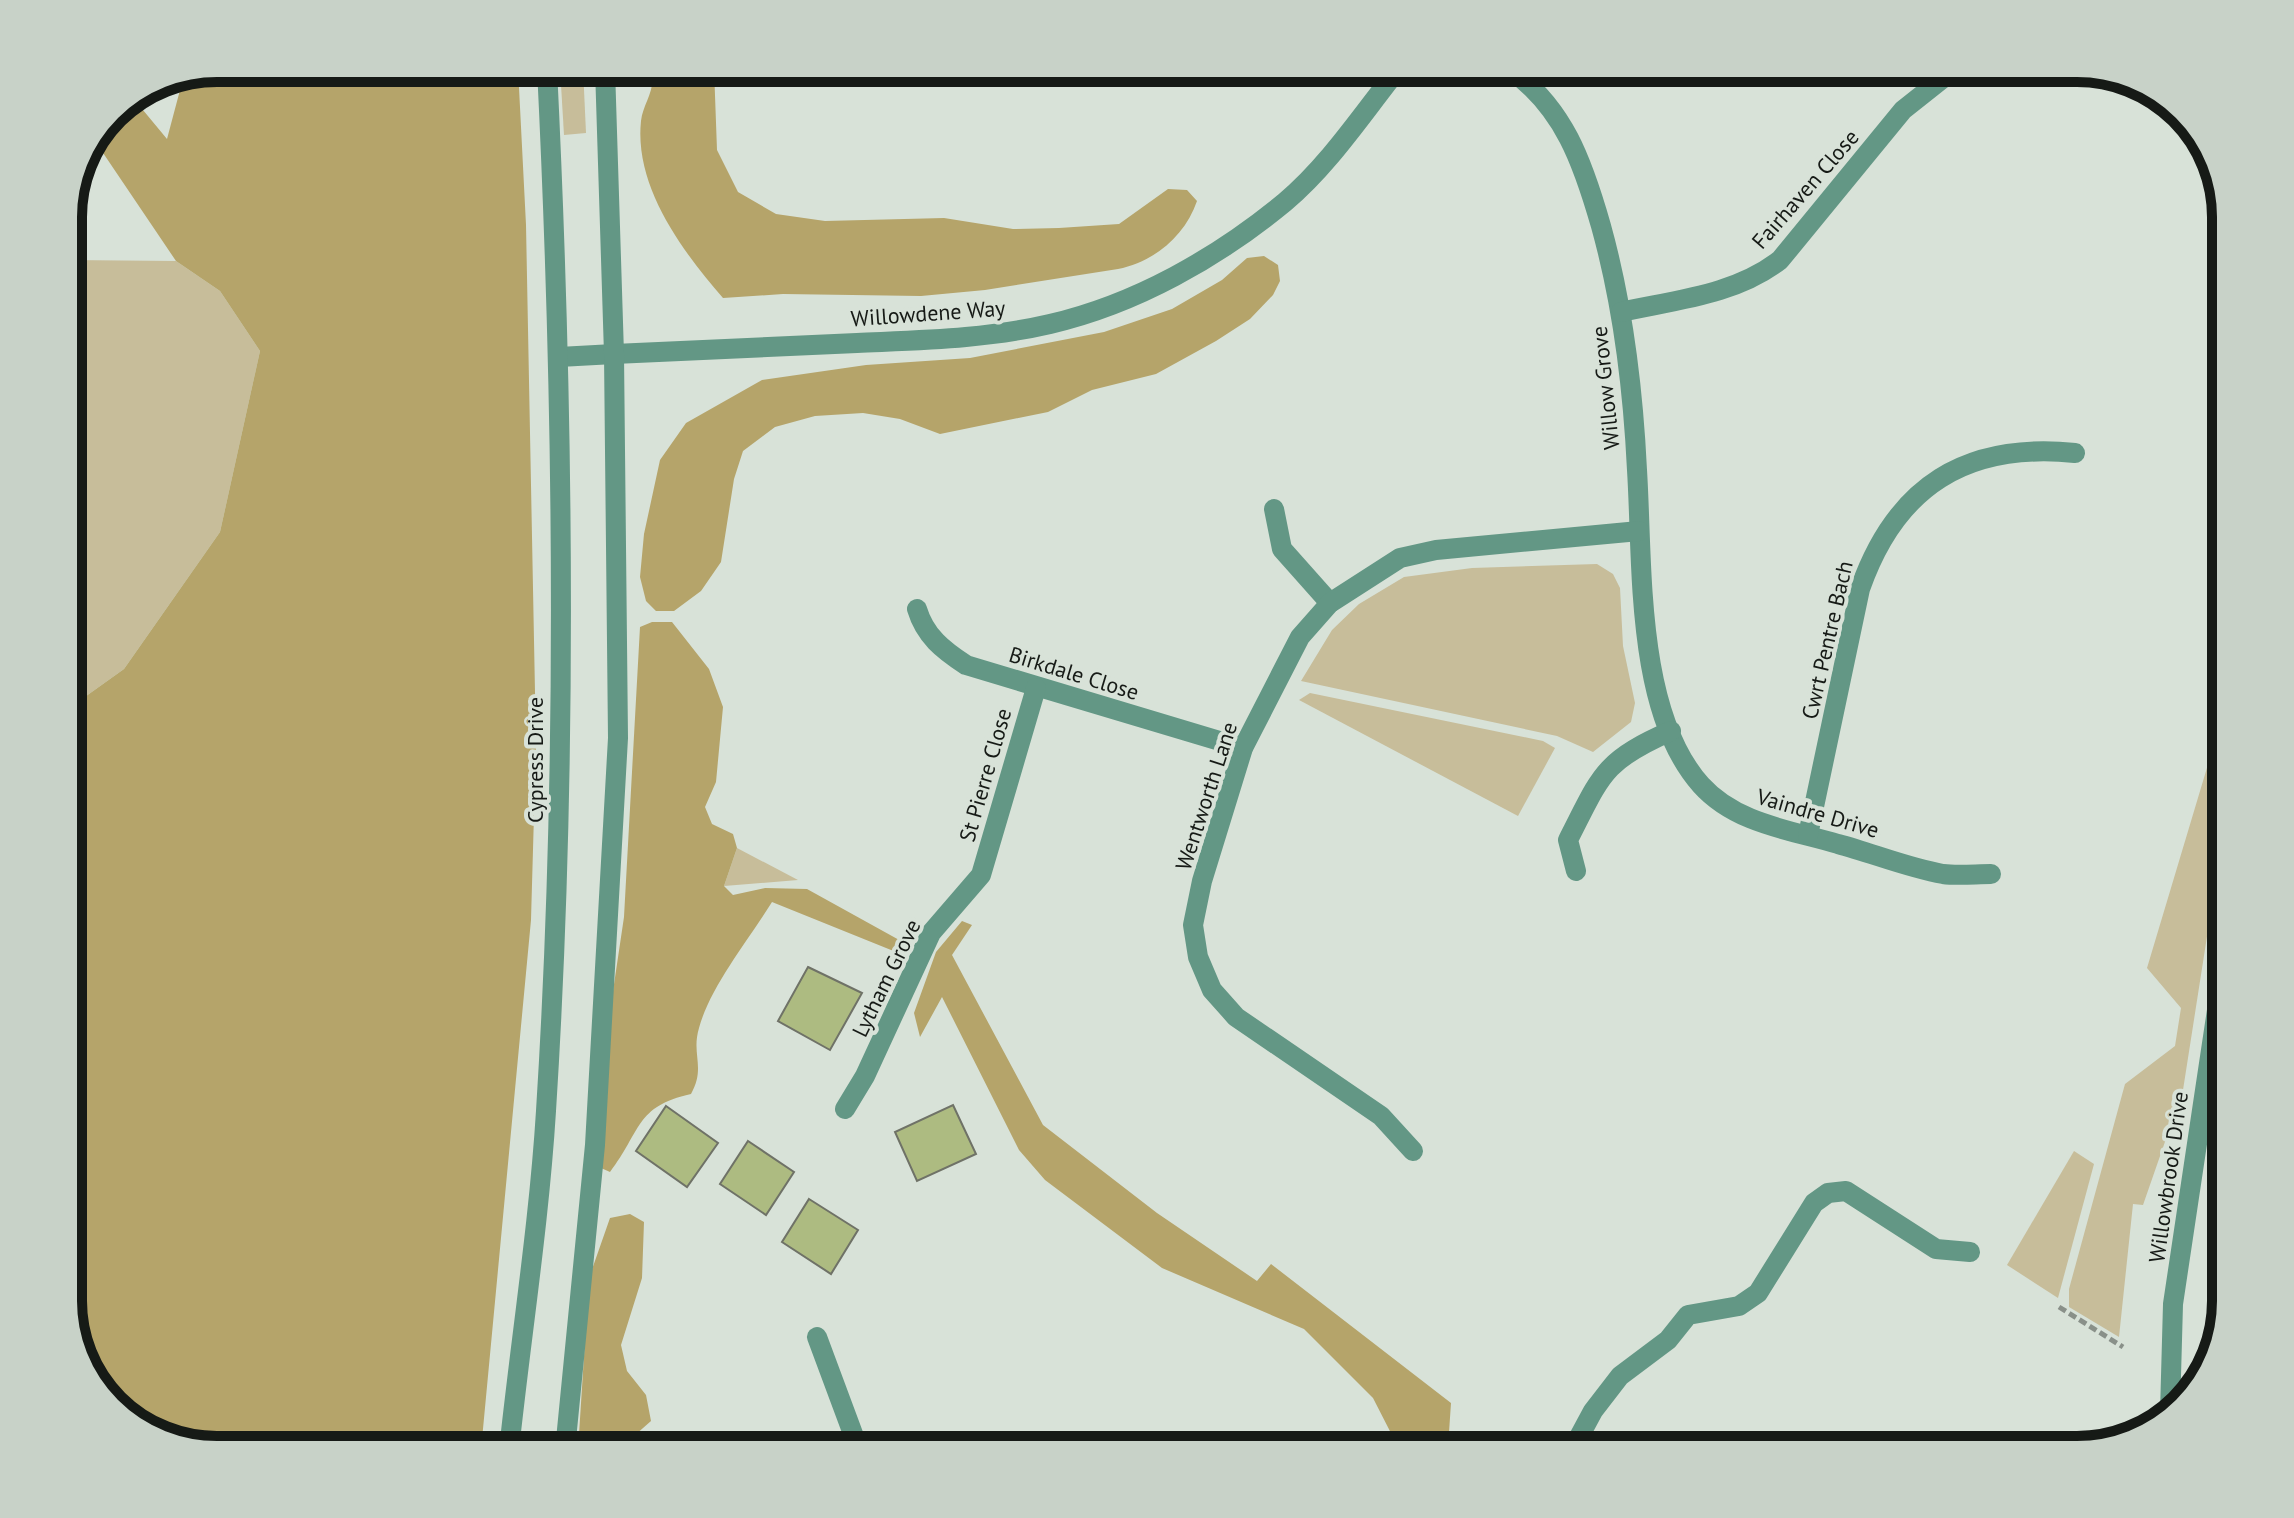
<svg xmlns="http://www.w3.org/2000/svg" width="2294" height="1518" font-family="'PT Sans',sans-serif">
	<rect width="100%" height="100%" fill="#d8e2d8"/>
	<g fill="#c7bd9a">
		<path d="M560 68H583L586 133 564 135Z"/>
		<path d="M68 260 176 261 220 291 260 351 220 532 124 669 68 709Z"/>
		<path d="M1597 564 1613 574 1620 588 1623 646 1635 703 1631 722 1593 752 1557 736 1301 681 1332 630 1359 604 1404 577 1472 568Z"/>
		<path d="M1310 693 1543 741 1555 748 1518 816 1299 700Z"/>
		<path d="M2221 721 2226 722V815L2183 1090 2143 1205 2133 1204 2119 1337 2069 1307V1289L2125 1084 2175 1046 2181 1008 2147 968Z"/>
		<path d="M737 848 798 880 724 886Z"/>
		<path d="M2074 1151 2094 1164 2058 1298 2007 1265Z"/>
		<path d="M2226 1170V1301L2204 1373Z"/>
	</g>
	<g fill="#b5a46a">
		<path d="M217 68H518L526 225 536 744 531 920 481 1450H217L135 1425 88 1376 68 1310V709L124 669 220 532 260 351 220 291 176 261 97 144 112 111 133 98 167 139 184 75Z"/>
		<path d="M650 68H714L717 150 738 192 776 214 825 221 944 218 1013 229 1059 228 1119 224 1168 189 1187 190 1197 201C1185 236 1154 262 1118 269L985 290 921 296 783 294 723 298C683 252 634 187 641 121 643 102 658 89 650 68Z"/>
		<path d="M1264 256 1278 265 1280 281 1273 295 1250 319 1216 341 1156 374 1092 390 1048 412 940 434 900 419 863 413 815 416 775 427 743 451 734 479 721 562 701 591 674 611H656L646 601 640 577 644 534 660 460 686 423 762 380 866 365 970 358 1104 332 1172 309 1222 280 1247 258Z"/>
		<path d="M652 622H672L709 669 723 707 716 782 705 807 712 824 733 834 737 848 724 886 733 895 765 888 807 889 901 941 896 952 772 902C749 939 710 987 699 1028 691 1055 706 1067 691 1094 635 1106 641 1132 610 1172L601 1168 598 1092 624 917 640 627Z"/>
		<path d="M962 921 972 925 952 955 1043 1125 1157 1213 1257 1281 1271 1264 1451 1403 1448 1447 1395 1441 1373 1398 1304 1329 1162 1268 1045 1180 1019 1150 942 997 920 1037 914 1013 936 952Z"/>
		<path d="M630 1214 644 1222 642 1278 621 1345 627 1371 646 1395 651 1421 618 1450H578L589 1278 610 1218Z"/>
	</g>
	<g fill="#adbb81" stroke="#6f7267" stroke-width="2">
		<path d="M808 967 862 993 830 1050 778 1021Z"/>
		<path d="M953 1105 976 1154 917 1181 895 1132Z"/>
		<path d="M666 1106 718 1143 687 1187 636 1151Z"/>
		<path d="M748 1141 794 1172 766 1215 720 1184Z"/>
		<path d="M809 1199 858 1230 831 1274 782 1242Z"/>
	</g>
	<g fill="none" stroke-linecap="round" stroke-linejoin="round">
		<path stroke="#899089" stroke-width="5" stroke-dasharray="8 4" stroke-linecap="butt" d="M2059 1307 2123 1347"/>
		<g stroke="#639785" stroke-width="20">
			<path d="M1508 68C1564 107 1583 163 1601 226 1623 305 1633 388 1637 470 1643 564 1635 711 1701 785 1736 824 1791 830 1838 844 1872 853 1908 868 1943 874 1958 876 1976 874 1991 874"/>
			<path d="M1621 312C1675 300 1735 295 1780 260L1903 110 1956 68"/>
			<path d="M559 357 614 354"/>
			<path d="M1274 509 1282 549 1330 603"/>
			<path d="M917 609C925 636 943 650 966 665L1243 748"/>
			<path d="M1808 835 1860 589C1896 486 1966 442 2075 453"/>
			<path d="M1576 871 1568 840C1601 776 1602 761 1671 731"/>
			<path d="M845 1109 865 1076 931 933 981 875 1036 688"/>
			<path d="M1413 1151 1381 1116 1236 1017 1212 990 1198 957 1193 925 1202 881 1243 748 1300 637 1330 603 1400 558 1436 550 1639 531"/>
			<path d="M817 1337 859 1450"/>
			<path d="M1572 1450 1593 1411 1620 1376 1668 1340 1688 1315 1739 1306 1758 1293 1814 1203 1828 1193 1846 1191 1936 1249 1970 1252"/>
		</g>
		<g stroke="#639785" stroke-width="20">
			<path d="M614 354C695 351 776 347 857 343 921 340 986 339 1050 324 1136 304 1217 258 1285 202 1329 165 1363 113 1399 68"/>
			<path d="M2170 1412 2173 1304 2226 950"/>
			<path d="M509 1450C521 1337 539 1224 546 1111 568 764 564 415 547 68"/>
			<path d="M565 1450 595 1145 618 738 614 354 605 68"/>
		</g>
	</g>
	<g text-anchor="middle" dominant-baseline="central" stroke-width="8" stroke-linejoin="round" paint-order="stroke">
		<g font-size="22" fill="#161a16" stroke="#d8e2d8">
			<text transform="translate(1805 189) rotate(-49)">Fairhaven Close</text>
			<text transform="translate(928 313) rotate(-4)">Willowdene Way</text>
			<text transform="translate(1605 388) rotate(-96)">Willow Grove</text>
			<text transform="translate(1827 640) rotate(-77)">Cwrt Pentre Bach</text>
			<text transform="translate(1074 673) rotate(17)">Birkdale Close</text>
			<text transform="translate(535 760) rotate(-90)">Cypress Drive</text>
			<text transform="translate(985 775) rotate(-74)">St Pierre Close</text>
			<text transform="translate(1206 796) rotate(-72)">Wentworth Lane</text>
			<text transform="translate(1818 813) rotate(16)">Vaindre Drive</text>
			<text transform="translate(886 978) rotate(-64)">Lytham Grove</text>
			<text transform="translate(2168 1177) rotate(-82)">Willowbrook Drive</text>
		</g>
	</g>
	<path d="M0 0H2294V1518H0ZM217 82H2077A135 135 0 0 1 2212 217V1301A135 135 0 0 1 2077 1436H217A135 135 0 0 1 82 1301V217A135 135 0 0 1 217 82Z" fill="#c8d2c8" fill-rule="evenodd"/>
	<path fill="none" stroke="#161a16" stroke-width="10" d="M217 82H2077A135 135 0 0 1 2212 217V1301A135 135 0 0 1 2077 1436H217A135 135 0 0 1 82 1301V217A135 135 0 0 1 217 82Z"/>
</svg>
